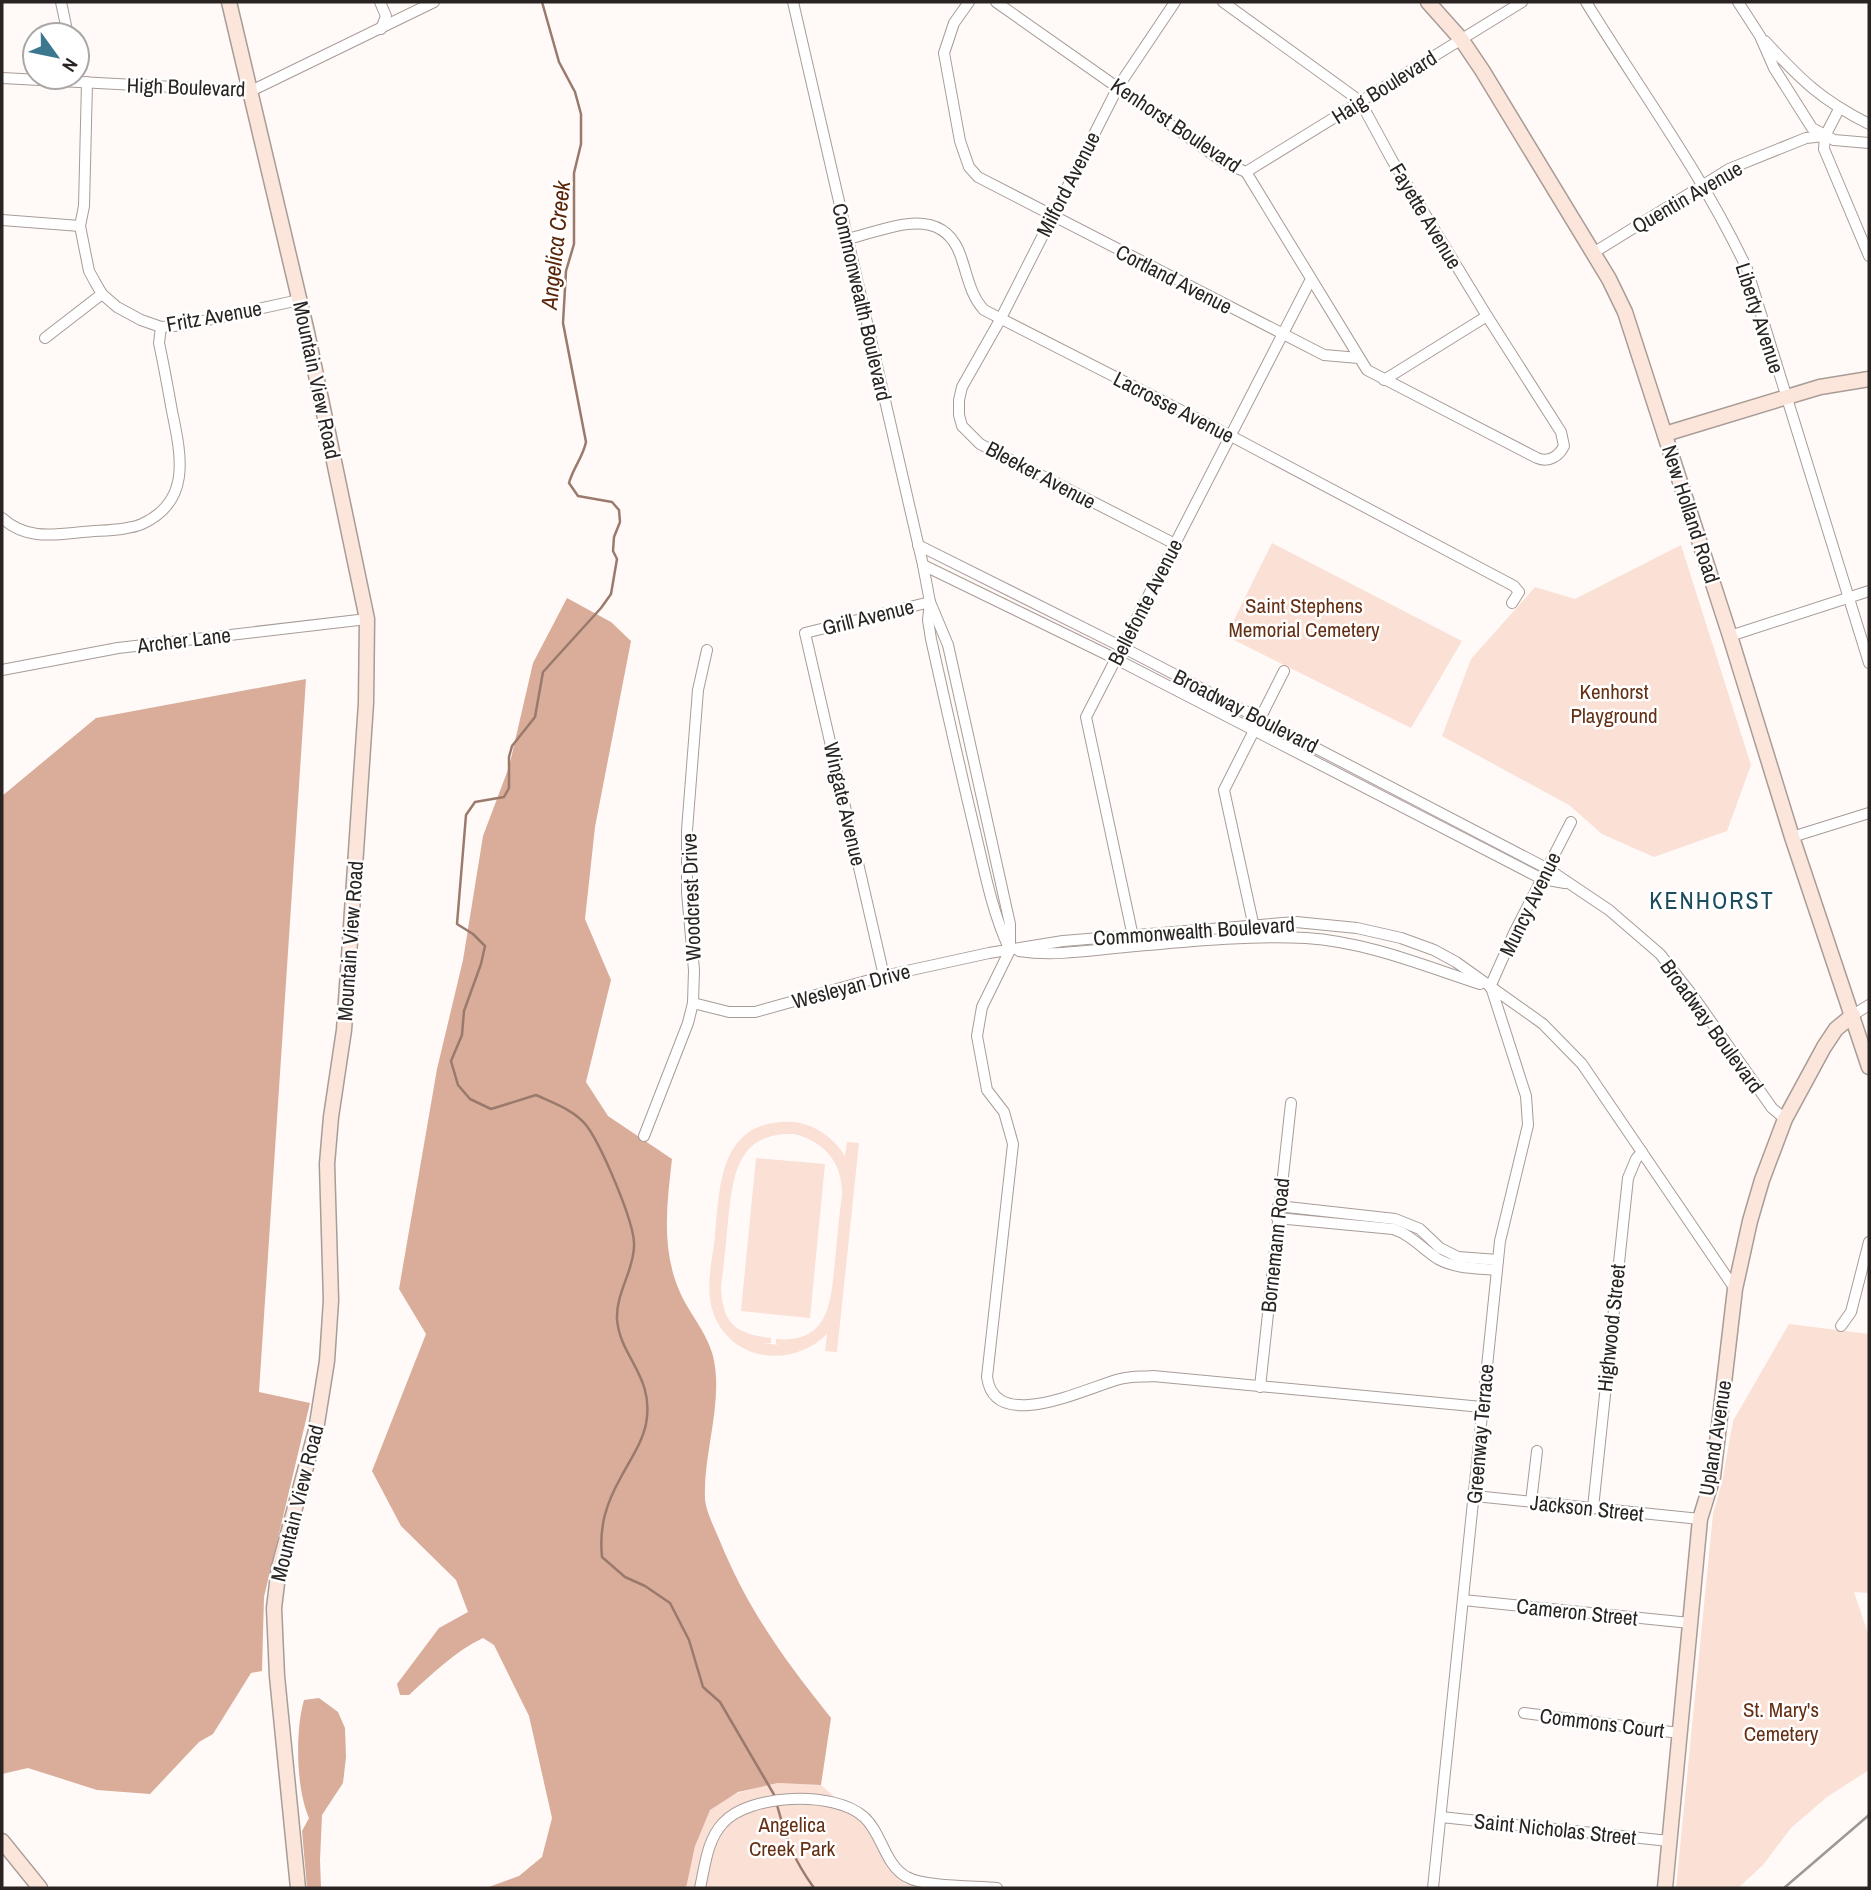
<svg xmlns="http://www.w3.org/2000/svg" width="1871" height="1890" font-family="'Archivo Narrow',sans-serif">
	<rect width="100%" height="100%" fill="#fffaf7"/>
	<g fill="#fae0d5" fill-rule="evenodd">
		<path d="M1272 543 1462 641 1411 728 1226 636Z"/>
		<path d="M1681 545 1751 765 1727 831 1654 857 1602 834 1569 805 1442 736 1471 659 1535 587 1575 599Z"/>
		<path d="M795 1122C817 1126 833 1137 845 1156L847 1142 859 1143 837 1352 825 1351 827 1334C792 1369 730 1362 713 1312 705 1288 712 1261 715 1237 720 1182 720 1118 795 1122ZM794 1134C824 1141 843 1163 842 1195 839 1217 837 1239 835 1260 831 1301 830 1344 776 1339V1344L779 1345 763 1343H771V1338C736 1334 722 1324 721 1286 724 1264 726 1243 728 1221 733 1177 736 1132 794 1134Z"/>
		<path d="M756 1158 825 1164 810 1318 741 1311Z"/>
		<path d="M1789 1324 1869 1334V1593L1854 1592 1869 1636V1770L1827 1797 1791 1828 1763 1865 1738 1888H1676L1713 1514 1722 1482 1733 1421Z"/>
		<path d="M779 1783 821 1785 864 1823 890 1865 905 1884 934 1888H686C690 1869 698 1821 711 1809 729 1792 755 1788 779 1783Z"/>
	</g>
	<g fill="#d9ad9a">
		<path d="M567 598 611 622 631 641 595 827 585 919 611 980 586 1082 608 1116 672 1159C667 1203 661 1248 679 1290 688 1312 707 1332 713 1356 724 1401 703 1453 705 1499 706 1511 714 1527 719 1539 748 1610 783 1658 831 1718L821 1785 778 1783 738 1792 710 1810 695 1846 686 1888H486L519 1876 542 1857 552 1818 529 1716 494 1645 483 1638C454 1652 432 1674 409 1695H400L397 1684 439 1628 468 1612 456 1580 401 1526 372 1471 426 1334 399 1289 437 1069 463 960 483 836 509 767 533 663Z"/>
		<path d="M306 679 259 1392 310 1403 264 1597 262 1671 251 1673 213 1734 199 1742 150 1794 97 1790 28 1768 2 1774V796L96 718Z"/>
		<path d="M319 1698 338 1712 345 1728 346 1757 343 1783 322 1815 320 1860 321 1888H307L302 1831 309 1818C296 1789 295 1731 304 1700Z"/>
	</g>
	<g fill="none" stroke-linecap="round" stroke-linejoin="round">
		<g stroke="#9a7a6c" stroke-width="2.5">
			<path d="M542 2 559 62 575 92 581 114V144L574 173V244L566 271 563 323 586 442C583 457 573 468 569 483L578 496 612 502 619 510 620 522 614 537 613 551 617 559 611 594 601 608 543 672 535 717 512 746 509 757V788L504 797 475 802 466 815 457 924 473 934 485 946 481 964 464 1011 462 1035 451 1061 458 1085 470 1099 491 1109 536 1095C553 1103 574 1110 586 1125 600 1143 636 1224 634 1247 633 1272 616 1293 617 1319 620 1358 655 1376 646 1424 642 1443 630 1460 621 1477 606 1504 599 1526 602 1557L625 1577 645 1586 670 1603 689 1640 703 1687 720 1702 776 1798"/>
			<path d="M777 1805C787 1841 792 1857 814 1888"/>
		</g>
		<g stroke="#a89c97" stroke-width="12">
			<g id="street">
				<path d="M61 2 68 35"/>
				<path d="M380 2 386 16 381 29"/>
				<path d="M793 2 923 565 930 602 928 620 931 639C945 702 959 765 974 827 984 868 991 908 1008 946"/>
				<path d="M969 2 954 23 944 53 960 141 969 167 978 177 1324 355 1359 358"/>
				<path d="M996 2 1225 163 1246 172 1367 370 1537 458C1549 463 1559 456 1564 446L1561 432 1487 316 1392 160 1360 101 1223 2"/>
				<path d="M1586 2C1640 90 1703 175 1747 269L1869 663"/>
				<path d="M1738 2 1760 36 1774 68 1812 128 1834 140 1869 143"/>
				<path d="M1765 41C1801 80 1821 100 1869 124"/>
				<path d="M2 78 251 91 434 2"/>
				<path d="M87 82 84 206 80 226 89 271 95 282 102 294 117 307 141 320 161 327 185 325 299 300"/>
				<path d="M1839 109 1825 136 1824 149 1869 256"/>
				<path d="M1246 172 1522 2"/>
				<path d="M2 220 80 226"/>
				<path d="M848 239C891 228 945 202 962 260 968 278 971 296 984 310L1231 436 1514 586 1519 592 1512 603"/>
				<path d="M1593 253 1729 169 1806 138 1825 136"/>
				<path d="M45 338 102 294"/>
				<path d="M1384 380 1487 316"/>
				<path d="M2 518C26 540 53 535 83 532 101 530 125 531 142 524 192 501 181 455 172 411 168 389 164 366 159 343L161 327"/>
				<path d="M1175 544 980 444 962 426 959 415V400L962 387 1000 320 1118 87 1175 2"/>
				<path d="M918 545 1122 647 1548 869 1609 910 1660 954 1693 996 1772 1108 1785 1119"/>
				<path d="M923 565 1116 659 1542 879 1565 883"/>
				<path d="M930 602 948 645 1010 924V950L982 1007 977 1036 987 1090 1004 1112 1013 1144 987 1377C995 1435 1088 1387 1120 1379 1131 1376 1143 1377 1153 1376L1482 1407"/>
				<path d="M1730 636 1869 591"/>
				<path d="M2 670 118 648 367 619"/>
				<path d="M1792 837 1869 813"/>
				<path d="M1255 932 1224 790 1284 671"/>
				<path d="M1135 946 1086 717 1311 279"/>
				<path d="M1019 951C1058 957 1097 949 1136 946 1191 941 1250 935 1306 938 1367 942 1422 965 1480 984"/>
				<path d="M884 976 805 633 930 602"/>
				<path d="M1490 987 1514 933 1571 822"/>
				<path d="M693 1003 729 1012H755L884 976 989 953 1063 941 1296 922 1357 928 1401 938 1434 950 1456 962 1543 1024 1582 1064 1735 1289"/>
				<path d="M1853 1015 1869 1005"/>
				<path d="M644 1136 688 1023 693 1003 694 970 687 893V830L698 690 707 650"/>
				<path d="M1278 1206 1395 1219 1420 1229 1440 1248 1458 1257 1498 1260"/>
				<path d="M1277 1218 1393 1229C1412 1235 1422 1249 1438 1259 1456 1269 1477 1268 1497 1270"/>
				<path d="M1841 1326 1851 1312 1869 1242"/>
				<path d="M1260 1387 1291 1103"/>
				<path d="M1475 1496 1700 1519"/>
				<path d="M1531 1502 1537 1451"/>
				<path d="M1593 1508 1628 1178 1636 1159 1642 1152"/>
				<path d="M1463 1600 1690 1623"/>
				<path d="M1524 1713 1679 1733"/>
				<path d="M1441 1817 1669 1841"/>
				<path d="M700 1888C705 1866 707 1840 723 1823 749 1794 834 1790 864 1817 882 1833 885 1866 907 1877 924 1887 976 1886 997 1888"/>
				<path d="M1433 1888 1500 1241 1528 1125 1526 1096 1491 987"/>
			</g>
		</g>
		<g stroke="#a89c97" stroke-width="17">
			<g id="secondary">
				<path d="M229 2 307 332 367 619 366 703 344 1030 331 1117 327 1164 331 1300 327 1361 316 1430 279 1567 274 1608 277 1676 298 1888"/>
				<path d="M1428 2 1461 39 1482 70 1609 279 1625 312 1730 636 1792 837 1869 1067"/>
				<path d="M1665 434 1820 387 1869 379"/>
				<path d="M2 1841 40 1888"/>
				<path d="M1665 1888 1700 1519 1713 1477 1735 1289 1750 1221 1762 1180 1785 1119 1824 1047 1836 1029 1853 1015"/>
			</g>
		</g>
		<use href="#street" stroke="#fff" stroke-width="10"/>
		<use href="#secondary" stroke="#fce5da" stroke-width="14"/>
		<path stroke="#9d9896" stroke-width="2.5" d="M1784 1888 1869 1815"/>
	</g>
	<g text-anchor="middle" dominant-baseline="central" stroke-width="5" stroke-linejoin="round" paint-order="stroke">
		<g font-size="21" fill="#292422" stroke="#fff">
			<text transform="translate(186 87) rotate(2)">High Boulevard</text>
			<text transform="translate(1384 87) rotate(-32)">Haig Boulevard</text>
			<text transform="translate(1176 125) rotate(34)">Kenhorst Boulevard</text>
			<text transform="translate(1068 184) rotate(-63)">Milford Avenue</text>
			<text transform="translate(1687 197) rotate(-30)">Quentin Avenue</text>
			<text transform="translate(1426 216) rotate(59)">Fayette Avenue</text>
			<text transform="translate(1174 279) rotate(27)">Cortland Avenue</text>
			<text transform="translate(862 302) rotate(77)">Commonwealth Boulevard</text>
			<text transform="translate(214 316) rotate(-10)">Fritz Avenue</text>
			<text transform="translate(1760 318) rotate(72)">Liberty Avenue</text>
			<text transform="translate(317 380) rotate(78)">Mountain View Road</text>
			<text transform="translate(1174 407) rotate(27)">Lacrosse Avenue</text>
			<text transform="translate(1041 475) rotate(28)">Bleeker Avenue</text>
			<text transform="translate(1691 514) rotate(72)">New Holland Road</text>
			<text transform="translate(1145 602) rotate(-63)">Bellefonte Avenue</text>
			<text transform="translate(868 617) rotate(-14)">Grill Avenue</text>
			<text transform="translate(184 640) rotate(-7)">Archer Lane</text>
			<text transform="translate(1246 711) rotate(27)">Broadway Boulevard</text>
			<text transform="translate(845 804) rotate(77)">Wingate Avenue</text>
			<text transform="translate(691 897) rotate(-92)">Woodcrest Drive</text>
			<text transform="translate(1530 904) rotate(-64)">Muncy Avenue</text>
			<text transform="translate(1194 931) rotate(-4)">Commonwealth Boulevard</text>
			<text transform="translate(350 941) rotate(-86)">Mountain View Road</text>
			<text transform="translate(851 986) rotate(-15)">Wesleyan Drive</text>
			<text transform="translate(1712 1026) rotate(54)">Broadway Boulevard</text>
			<text transform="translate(1275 1245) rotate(-84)">Bornemann Road</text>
			<text transform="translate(1611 1328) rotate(-84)">Highwood Street</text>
			<text transform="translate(1480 1434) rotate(-85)">Greenway Terrace</text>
			<text transform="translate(1715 1438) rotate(-81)">Upland Avenue</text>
			<text transform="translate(297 1503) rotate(-76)">Mountain View Road</text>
			<text transform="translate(1587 1508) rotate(6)">Jackson Street</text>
			<text transform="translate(1577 1612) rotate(6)">Cameron Street</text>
			<text transform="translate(1602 1723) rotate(7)">Commons Court</text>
			<text transform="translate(1555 1829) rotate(6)">Saint Nicholas Street</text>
		</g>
		<g font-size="21" fill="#652f13" stroke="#fff">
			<text x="1304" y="605">Saint Stephens<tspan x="1304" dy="24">Memorial Cemetery</tspan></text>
			<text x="1614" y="691">Kenhorst<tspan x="1614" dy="24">Playground</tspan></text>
			<text x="1781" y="1709">St. Mary's<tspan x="1781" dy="24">Cemetery</tspan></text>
			<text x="792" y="1824">Angelica<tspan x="792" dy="24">Creek Park</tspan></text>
		</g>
		<g font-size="23" font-style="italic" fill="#5a2507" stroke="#fff">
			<text transform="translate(555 245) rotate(-84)">Angelica Creek</text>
		</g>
		<g font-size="24" letter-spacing="2" fill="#1c4d5f" stroke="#fff">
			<text x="1712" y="900">KENHORST</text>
		</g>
	</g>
	<rect width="1871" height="1890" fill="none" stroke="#292422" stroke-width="7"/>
	<g transform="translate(56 56) rotate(123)"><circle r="33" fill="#ffffff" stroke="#a9a7a7" stroke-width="2"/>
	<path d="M0-5L12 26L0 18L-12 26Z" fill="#3b788f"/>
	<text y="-10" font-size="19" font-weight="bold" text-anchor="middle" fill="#292422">N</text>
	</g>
</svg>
